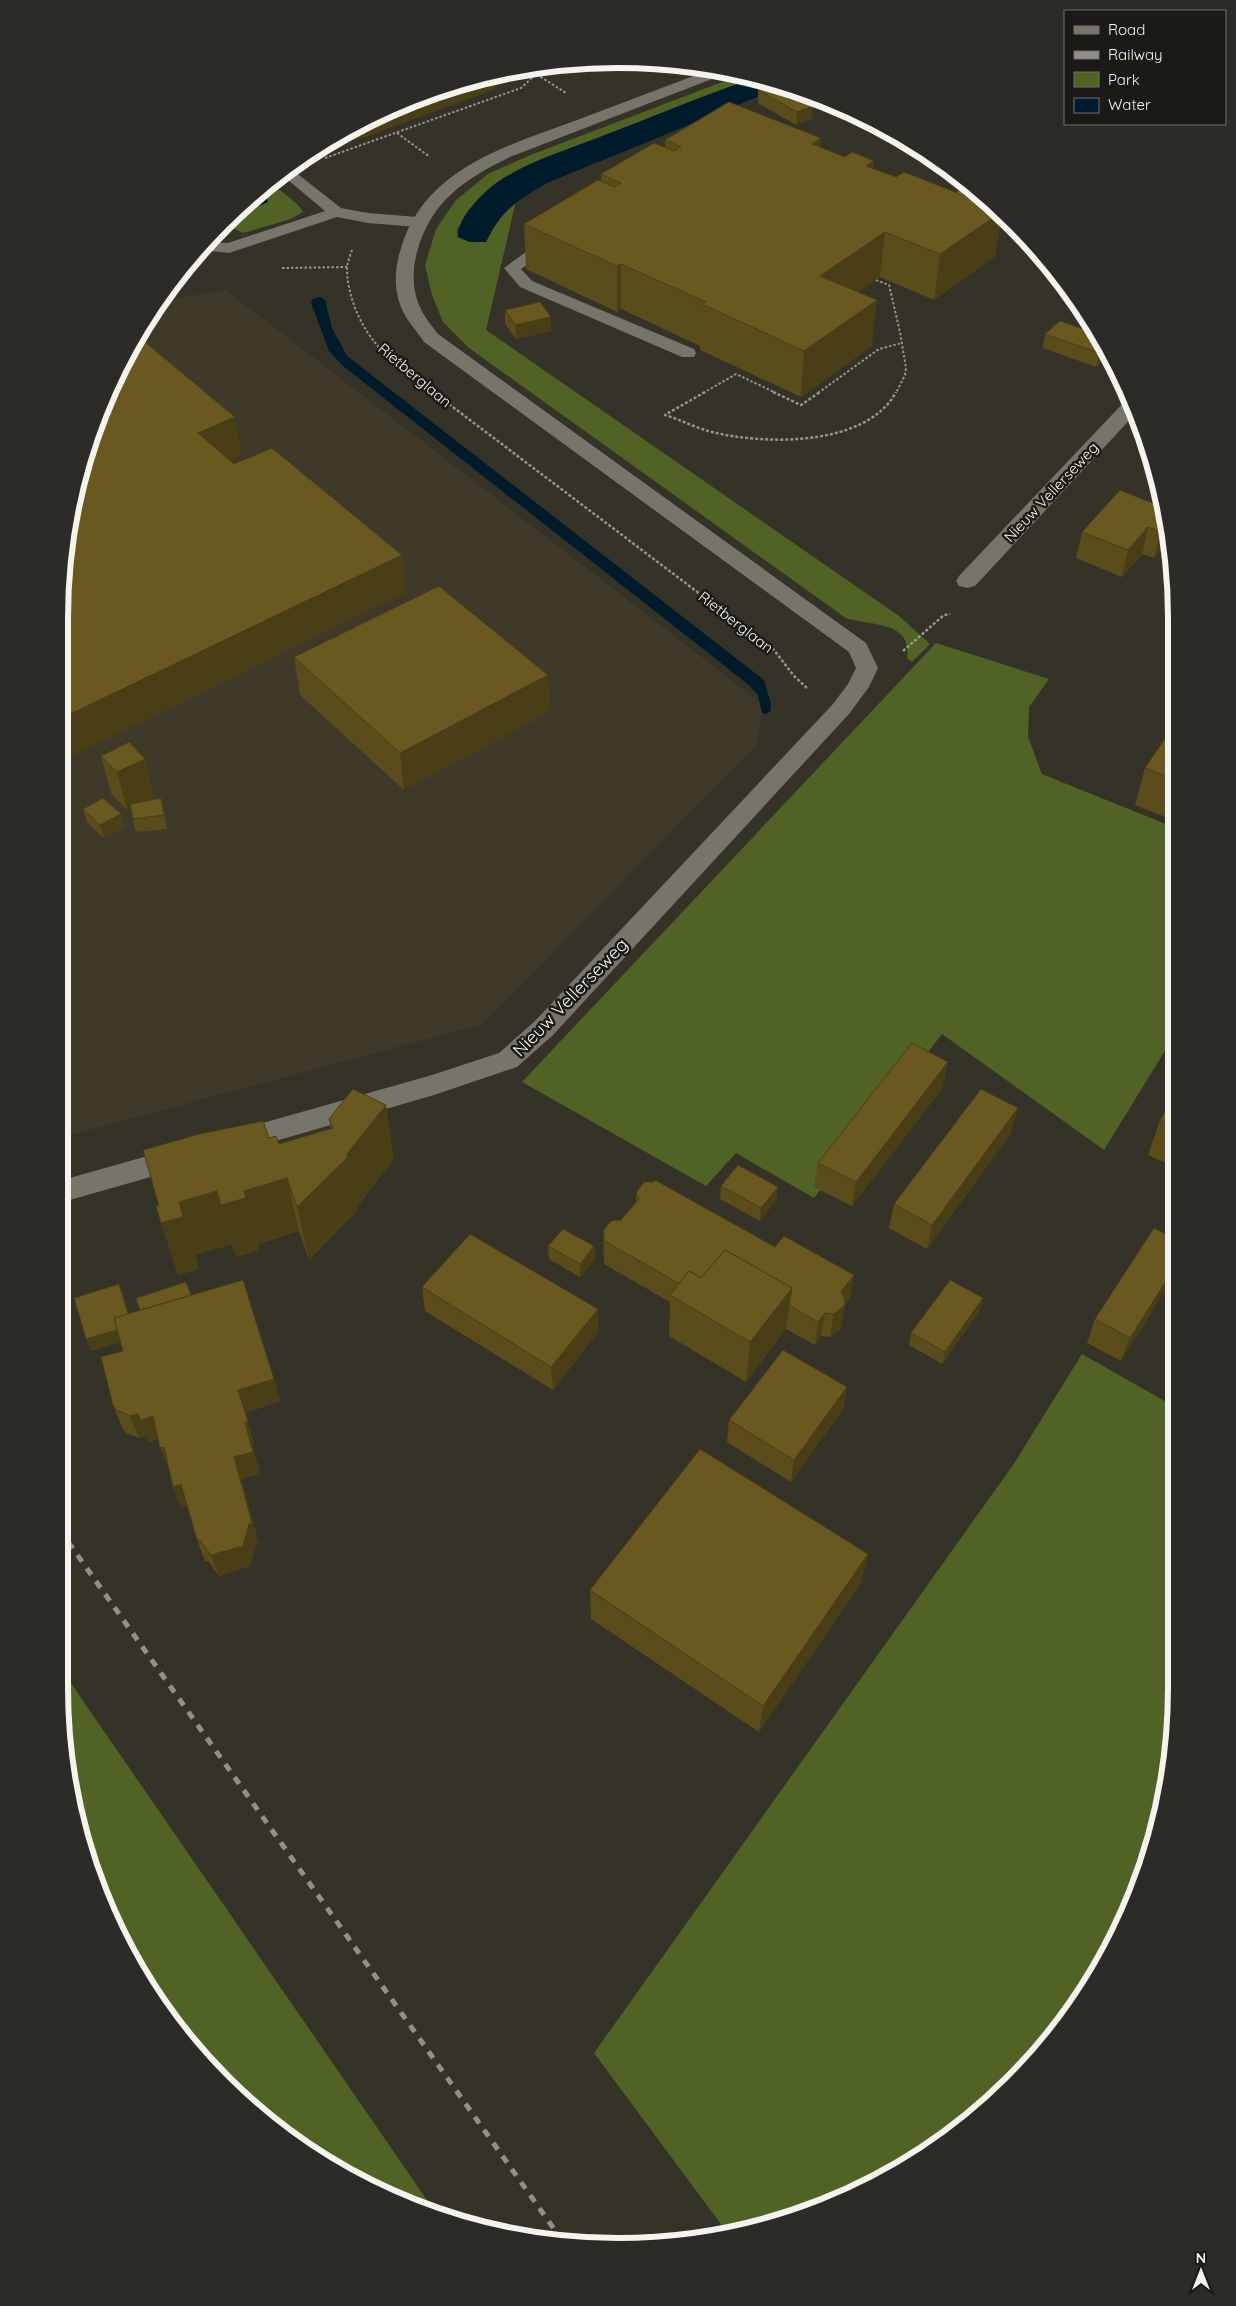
<svg xmlns="http://www.w3.org/2000/svg" width="1236" height="2306" font-family="Quicksand,sans-serif">
	<rect width="100%" height="100%" fill="#353228"/>
	<path fill="#3e3929" d="M226 290 760 702 762 713 757 744 483 1024 59 1138 60 582 117 370 160 301Z"/>
	<g fill="#506324">
		<path d="M743 74 757 77 539 160 457 229 458 237 470 242H486L496 222 516 201 486 330 899 616 930 644 912 662 907 658C913 620 868 626 846 618 842 616 839 613 836 611L469 348 443 322 432 295 425 265 436 229 456 200 488 174 528 156Z"/>
		<path d="M265 186 272 192 280 190 297 204 303 212 291 219 243 233 224 224 245 202 248 204Z"/>
		<path d="M936 643 1049 679 1029 707 1028 737 1042 774 1173 827 1174 1036 1104 1150 942 1034 814 1198 736 1153 706 1186 522 1082Z"/>
		<path d="M1082 1354 1175 1407 1176 1724 1158 1833 1119 1936 1062 2028 1013 2084 929 2153 865 2190 763 2228 729 2235 594 2053 1013 1465Z"/>
		<path d="M59 1665 79 1695 438 2216 404 2205 308 2153 249 2108 174 2029 134 1967 89 1868 69 1797 59 1688Z"/>
	</g>
	<g fill="#001b2c">
		<path d="M757 77 784 86 547 183C517 201 502 209 486 242H470L458 237C456 219 484 191 499 181 529 161 567 150 600 137 652 117 704 95 757 77Z"/>
		<path d="M260 190 266 195 268 202 259 206 245 202Z"/>
		<path d="M320 297 325 300 332 328 347 356 764 680 771 704 770 712 766 714 762 713 758 695 749 685 343 366 329 351 311 303 313 299Z"/>
	</g>
	<g fill="none" stroke-linecap="round" stroke-linejoin="round">
		<g stroke="#96948c" stroke-width="2" stroke-dasharray="2.5 2" stroke-linecap="butt">
			<path d="M397 133 430 157"/>
			<path d="M325 158 521 88 536 74 566 93"/>
			<path d="M352 250C350 256 347 263 347 269 347 292 358 321 373 340 387 360 415 378 434 393"/>
			<path d="M282 268 347 267"/>
			<path d="M176 276 187 274"/>
			<path d="M876 280 889 285 900 332 906 368 905 375 896 393"/>
			<path d="M703 393 736 374 776 393"/>
			<path d="M818 393 879 349 902 343"/>
		</g>
		<g stroke="#96948c" stroke-width="2.5" stroke-dasharray="3 2" stroke-linecap="butt">
			<path d="M433 392 774 650 794 676 808 689"/>
			<path d="M705 392 665 415C681 420 696 428 712 432 764 445 867 447 896 392"/>
			<path d="M773 392 801 405 820 392"/>
			<path d="M903 651 944 615 950 614"/>
		</g>
		<g fill="#777469" fill-rule="evenodd">
			<path d="M290 168 341 208 368 213 417 217 422 219 425 222 422 225 417 227 368 223 337 217 229 253 200 250 208 242 228 243 325 211 282 175Z"/>
			<path d="M973 188 983 195 941 205 936 203 933 200 936 197Z"/>
			<path d="M548 238 554 240 556 243 554 246 521 269 532 281 694 349 696 353 694 357H682L520 287 504 268 542 240Z"/>
		</g>
		<g fill="#777469" fill-rule="evenodd">
			<path d="M712 69 730 72 510 157C465 179 431 201 417 252 412 271 412 291 421 309 425 318 432 326 438 334L866 643 878 668 869 687 849 714 553 1035 517 1067 434 1095 231 1154 221 1151 217 1143 221 1135 432 1075 499 1053 535 1021 833 704 848 684 856 668 849 652 424 342C417 331 406 320 401 307 393 288 395 267 401 248 425 168 507 146 577 120 622 103 667 86 712 69Z"/>
			<path d="M1131 398 1137 412 975 586 967 588 959 586 956 581 959 576 1127 399Z"/>
			<path d="M183 1146 193 1149 197 1157 193 1165 59 1203V1181Z"/>
		</g>
		<path stroke="#918f87" stroke-width="5" stroke-dasharray="8 8" stroke-linecap="butt" d="M59 1529 564 2243"/>
	</g>
	<g fill="#5b4c1c">
		<path d="M495 77V88L492 90 370 135 332 147 326 143 339 134Z"/>
		<path d="M758 90 813 106 812 119 796 125 758 103Z"/>
		<path d="M853 112 866 117 891 134 853 113Z"/>
		<path d="M665 140 820 147 896 177 996 208 1002 215 995 256 934 300 880 277 858 292 872 346 801 397 700 350V346L621 309 617 312 526 269 524 224 601 182V174L665 148Z"/>
		<path d="M1084 309 1088 316 1083 314Z"/>
		<path d="M505 310 551 331 516 339 505 324Z"/>
		<path d="M1045 334H1097L1108 355 1096 367 1043 348Z"/>
		<path d="M1162 507 1172 542 1168 541 1167 544 1154 558 1142 554 1122 577 1076 558 1082 532Z"/>
		<path d="M294 657 548 675 549 712 404 790 300 695Z"/>
		<path d="M1173 727V820L1135 805 1145 768Z"/>
		<path d="M101 756 145 759 154 796 144 801 164 812 167 829 136 832 133 819 131 808 127 810 111 794Z"/>
		<path d="M83 809 121 814 124 827 104 838 87 822Z"/>
		<path d="M943 1087 852 1206 814 1187 818 1163Z"/>
		<path d="M1174 1096V1167L1148 1155 1160 1120Z"/>
		<path d="M329 1119 394 1159 357 1207 358 1210 309 1260 299 1231 258 1244 259 1250 236 1257 232 1244 195 1255 199 1269 178 1275 156 1206H159L269 1138 279 1144 331 1129Z"/>
		<path d="M1011 1133 927 1249 889 1228 894 1204Z"/>
		<path d="M721 1186 778 1187 776 1200 760 1221 720 1199Z"/>
		<path d="M636 1193 850 1298 845 1305 841 1329 830 1337 821 1336 815 1345 786 1329 746 1382 669 1336 670 1302 604 1264 603 1231 621 1220 636 1202Z"/>
		<path d="M1175 1239 1121 1361 1087 1343 1095 1319Z"/>
		<path d="M548 1246H594L595 1259 580 1277 549 1259Z"/>
		<path d="M119 1284 129 1314 191 1295 274 1379 280 1401 245 1413 254 1443 252 1445 260 1474 241 1479 259 1544 256 1545 250 1566 219 1576 208 1561H205L197 1540 187 1506 181 1508 173 1487 169 1470 158 1439 149 1442 147 1436 139 1438 126 1433 122 1427 113 1405 123 1351 120 1342 91 1351 86 1339Z"/>
		<path d="M422 1287 598 1309V1332L553 1390 425 1311Z"/>
		<path d="M980 1310 942 1364 909 1345 911 1333Z"/>
		<path d="M847 1387 843 1409 791 1482 727 1442 729 1420Z"/>
		<path d="M868 1554 861 1583 759 1732 591 1619 590 1590Z"/>
	</g>
	<g fill="#4a3e17">
		<path d="M507 72 495 77V88L492 90 370 135 332 147 331 139 339 134 439 88Z"/>
		<path d="M813 106 812 119 796 125 797 112Z"/>
		<path d="M821 138 817 183 812 144Z"/>
		<path d="M874 161 869 206 866 166Z"/>
		<path d="M1000 213 1002 215 995 256 934 300 940 254Z"/>
		<path d="M885 232 880 277 816 322 820 276Z"/>
		<path d="M621 264V309L617 312V266Z"/>
		<path d="M877 300 872 346 801 397 804 351Z"/>
		<path d="M551 317V331L516 339 515 325Z"/>
		<path d="M1105 348 1108 355 1096 367 1099 353Z"/>
		<path d="M235 417 242 455 205 471 198 433Z"/>
		<path d="M1167 525 1169 533 1167 544 1154 558 1161 532Z"/>
		<path d="M1148 527 1142 554 1122 577 1128 550Z"/>
		<path d="M402 555 406 593 60 762V719Z"/>
		<path d="M548 675 549 712 404 790 400 753Z"/>
		<path d="M145 759 154 796 127 810 117 772Z"/>
		<path d="M161 798 164 812 167 829 164 815Z"/>
		<path d="M121 814 124 827 104 838 100 825Z"/>
		<path d="M948 1062 943 1087 852 1206 856 1182Z"/>
		<path d="M386 1105 394 1159 357 1207 358 1210 309 1260 297 1207 347 1154Z"/>
		<path d="M1018 1108 1011 1133 927 1249 932 1225Z"/>
		<path d="M287 1178 299 1231 258 1244 259 1250 236 1257 221 1205 244 1191Z"/>
		<path d="M778 1187 776 1200 760 1221 761 1208Z"/>
		<path d="M217 1191 232 1244 195 1255 199 1269 178 1275 161 1223 179 1202Z"/>
		<path d="M594 1246 595 1259 580 1277V1264Z"/>
		<path d="M1175 1267V1275L1121 1361 1130 1338Z"/>
		<path d="M854 1275 850 1298 843 1307 845 1305 841 1329 830 1337 834 1314 841 1292Z"/>
		<path d="M119 1284 124 1296 136 1338 91 1351 86 1339Z"/>
		<path d="M792 1288 786 1329 746 1382 750 1342Z"/>
		<path d="M983 1298 980 1310 942 1364 945 1352Z"/>
		<path d="M598 1309V1332L553 1390 551 1367Z"/>
		<path d="M825 1313 821 1336 815 1345 818 1322Z"/>
		<path d="M274 1379 280 1401 245 1413 238 1390Z"/>
		<path d="M847 1387 843 1409 791 1482 794 1460Z"/>
		<path d="M138 1414 153 1416 161 1438 149 1442 147 1436 139 1438 130 1416Z"/>
		<path d="M248 1421 254 1443 252 1445 260 1474 241 1479 259 1544 256 1545 250 1566 219 1576 211 1555 234 1457 245 1423Z"/>
		<path d="M164 1447 169 1470 160 1448Z"/>
		<path d="M181 1484 189 1505 181 1508 173 1487Z"/>
		<path d="M868 1554 861 1583 759 1732 763 1706Z"/>
	</g>
	<g fill="#6a5821" stroke="#4a3e17">
		<path d="M774 83 813 106 797 112 758 90Z"/>
		<path d="M729 102 821 138 812 144 845 157 852 152 874 161 866 166 896 177 904 172 996 208 1000 213 940 254 885 232 820 276 877 300 804 351 702 304 706 302 621 264 617 266 524 224 598 180 614 187 621 183 601 174 654 143 674 151 681 147 665 140Z"/>
		<path d="M540 302 551 317 515 325 505 310Z"/>
		<path d="M1060 321 1097 334 1105 348 1099 353 1045 334Z"/>
		<path d="M138 336 235 417 198 433 234 464 272 448 402 555 60 719V582L78 474 117 370Z"/>
		<path d="M1120 490 1162 507 1163 510 1161 513 1164 514 1167 525 1161 532 1148 527 1128 550 1082 532Z"/>
		<path d="M439 586 548 675 400 753 294 657Z"/>
		<path d="M1173 727V779L1145 768Z"/>
		<path d="M129 742 145 759 117 772 101 756Z"/>
		<path d="M103 798 121 814 100 825 83 809Z"/>
		<path d="M161 798 164 815 133 819 130 804Z"/>
		<path d="M912 1043 948 1062 856 1182 818 1163Z"/>
		<path d="M353 1089 386 1105 347 1154 348 1157 297 1207 287 1178 244 1191 246 1198 221 1205 217 1191 179 1202 183 1217 161 1223 156 1206H159L143 1150 200 1134 263 1121 269 1138 276 1136 279 1144 333 1128 329 1119Z"/>
		<path d="M981 1089 1018 1108 932 1225 894 1204Z"/>
		<path d="M1174 1096V1127L1160 1120Z"/>
		<path d="M738 1165 778 1187 761 1208 721 1186Z"/>
		<path d="M655 1180 775 1247 784 1236 854 1275 841 1292 844 1297 845 1305 834 1314 825 1313 818 1322 789 1305 792 1288 725 1250 701 1278 689 1271 680 1284 603 1240 605 1238 603 1231 611 1221 621 1220 639 1199 636 1193 644 1182H654Z"/>
		<path d="M1154 1228 1175 1239V1267L1130 1338 1095 1319Z"/>
		<path d="M563 1229 594 1246 580 1264 548 1246Z"/>
		<path d="M470 1234 598 1309 551 1367 422 1287Z"/>
		<path d="M725 1250 792 1288 750 1342 670 1295 689 1271 701 1278Z"/>
		<path d="M243 1280 274 1379 238 1390 248 1421 245 1423 253 1452 234 1457 252 1523 249 1524 243 1546 211 1555 200 1540H197L181 1484 173 1487 164 1447 160 1448 153 1416 141 1420 138 1414 130 1416 117 1410 113 1405 101 1357 123 1351 114 1318Z"/>
		<path d="M950 1280 983 1298 945 1352 911 1333Z"/>
		<path d="M186 1282 191 1295 140 1310 136 1298Z"/>
		<path d="M119 1284 128 1314 114 1318 117 1330 86 1339 74 1298Z"/>
		<path d="M783 1350 847 1387 794 1460 729 1420Z"/>
		<path d="M700 1449 868 1554 763 1706 590 1590Z"/>
	</g>
	<g text-anchor="middle" dominant-baseline="central" stroke-width="5" stroke-linejoin="round" paint-order="stroke">
		<g font-size="15" fill="#f5f3ed" stroke="#1b1a16">
			<text transform="translate(415 375) rotate(40)">Rietberglaan</text>
			<text transform="translate(1051 492) rotate(-47)">Nieuw Vellerseweg</text>
			<text transform="translate(736 622) rotate(38)">Rietberglaan</text>
		</g>
		<g font-size="18" fill="#f5f3ed" stroke="#1b1a16">
			<text transform="translate(570 997) rotate(-46)">Nieuw Vellerseweg</text>
		</g>
	</g>
	<path d="M0 0H1236V2306H0ZM618 68H618A550 550 0 0 1 1168 618V1688A550 550 0 0 1 618 2238H618A550 550 0 0 1 68 1688V618A550 550 0 0 1 618 68Z" fill="#2c2b27" fill-rule="evenodd"/>
	<path fill="none" stroke="#f5f3ed" stroke-width="6" d="M618 68H618A550 550 0 0 1 1168 618V1688A550 550 0 0 1 618 2238H618A550 550 0 0 1 68 1688V618A550 550 0 0 1 618 68Z"/>
	<rect x="1064" y="10" width="162" height="115" fill="#1b1a16" stroke="#72716c"/>
	<rect x="1074" y="26" width="25" height="8" fill="#777469" stroke="#72716c"/>
	<text x="1108" y="35" font-size="15" fill="#f5f3ed">Road</text>
	<rect x="1074" y="51" width="25" height="8" fill="#918f87" stroke="#72716c"/>
	<text x="1108" y="60" font-size="15" fill="#f5f3ed">Railway</text>
	<rect x="1074" y="72" width="25" height="15" fill="#506324" stroke="#72716c"/>
	<text x="1108" y="85" font-size="15" fill="#f5f3ed">Park</text>
	<rect x="1074" y="98" width="25" height="15" fill="#001b2c" stroke="#72716c"/>
	<text x="1108" y="110" font-size="15" fill="#f5f3ed">Water</text>
	<g transform="translate(1201 2271)" stroke="#1b1a16" stroke-width="4" paint-order="stroke">
	<path d="M0-4L9 19L0 12L-9 19Z" fill="#f5f3ed"/>
	<text y="-8" font-size="14" font-weight="bold" text-anchor="middle" fill="#f5f3ed">N</text>
	</g>
</svg>
